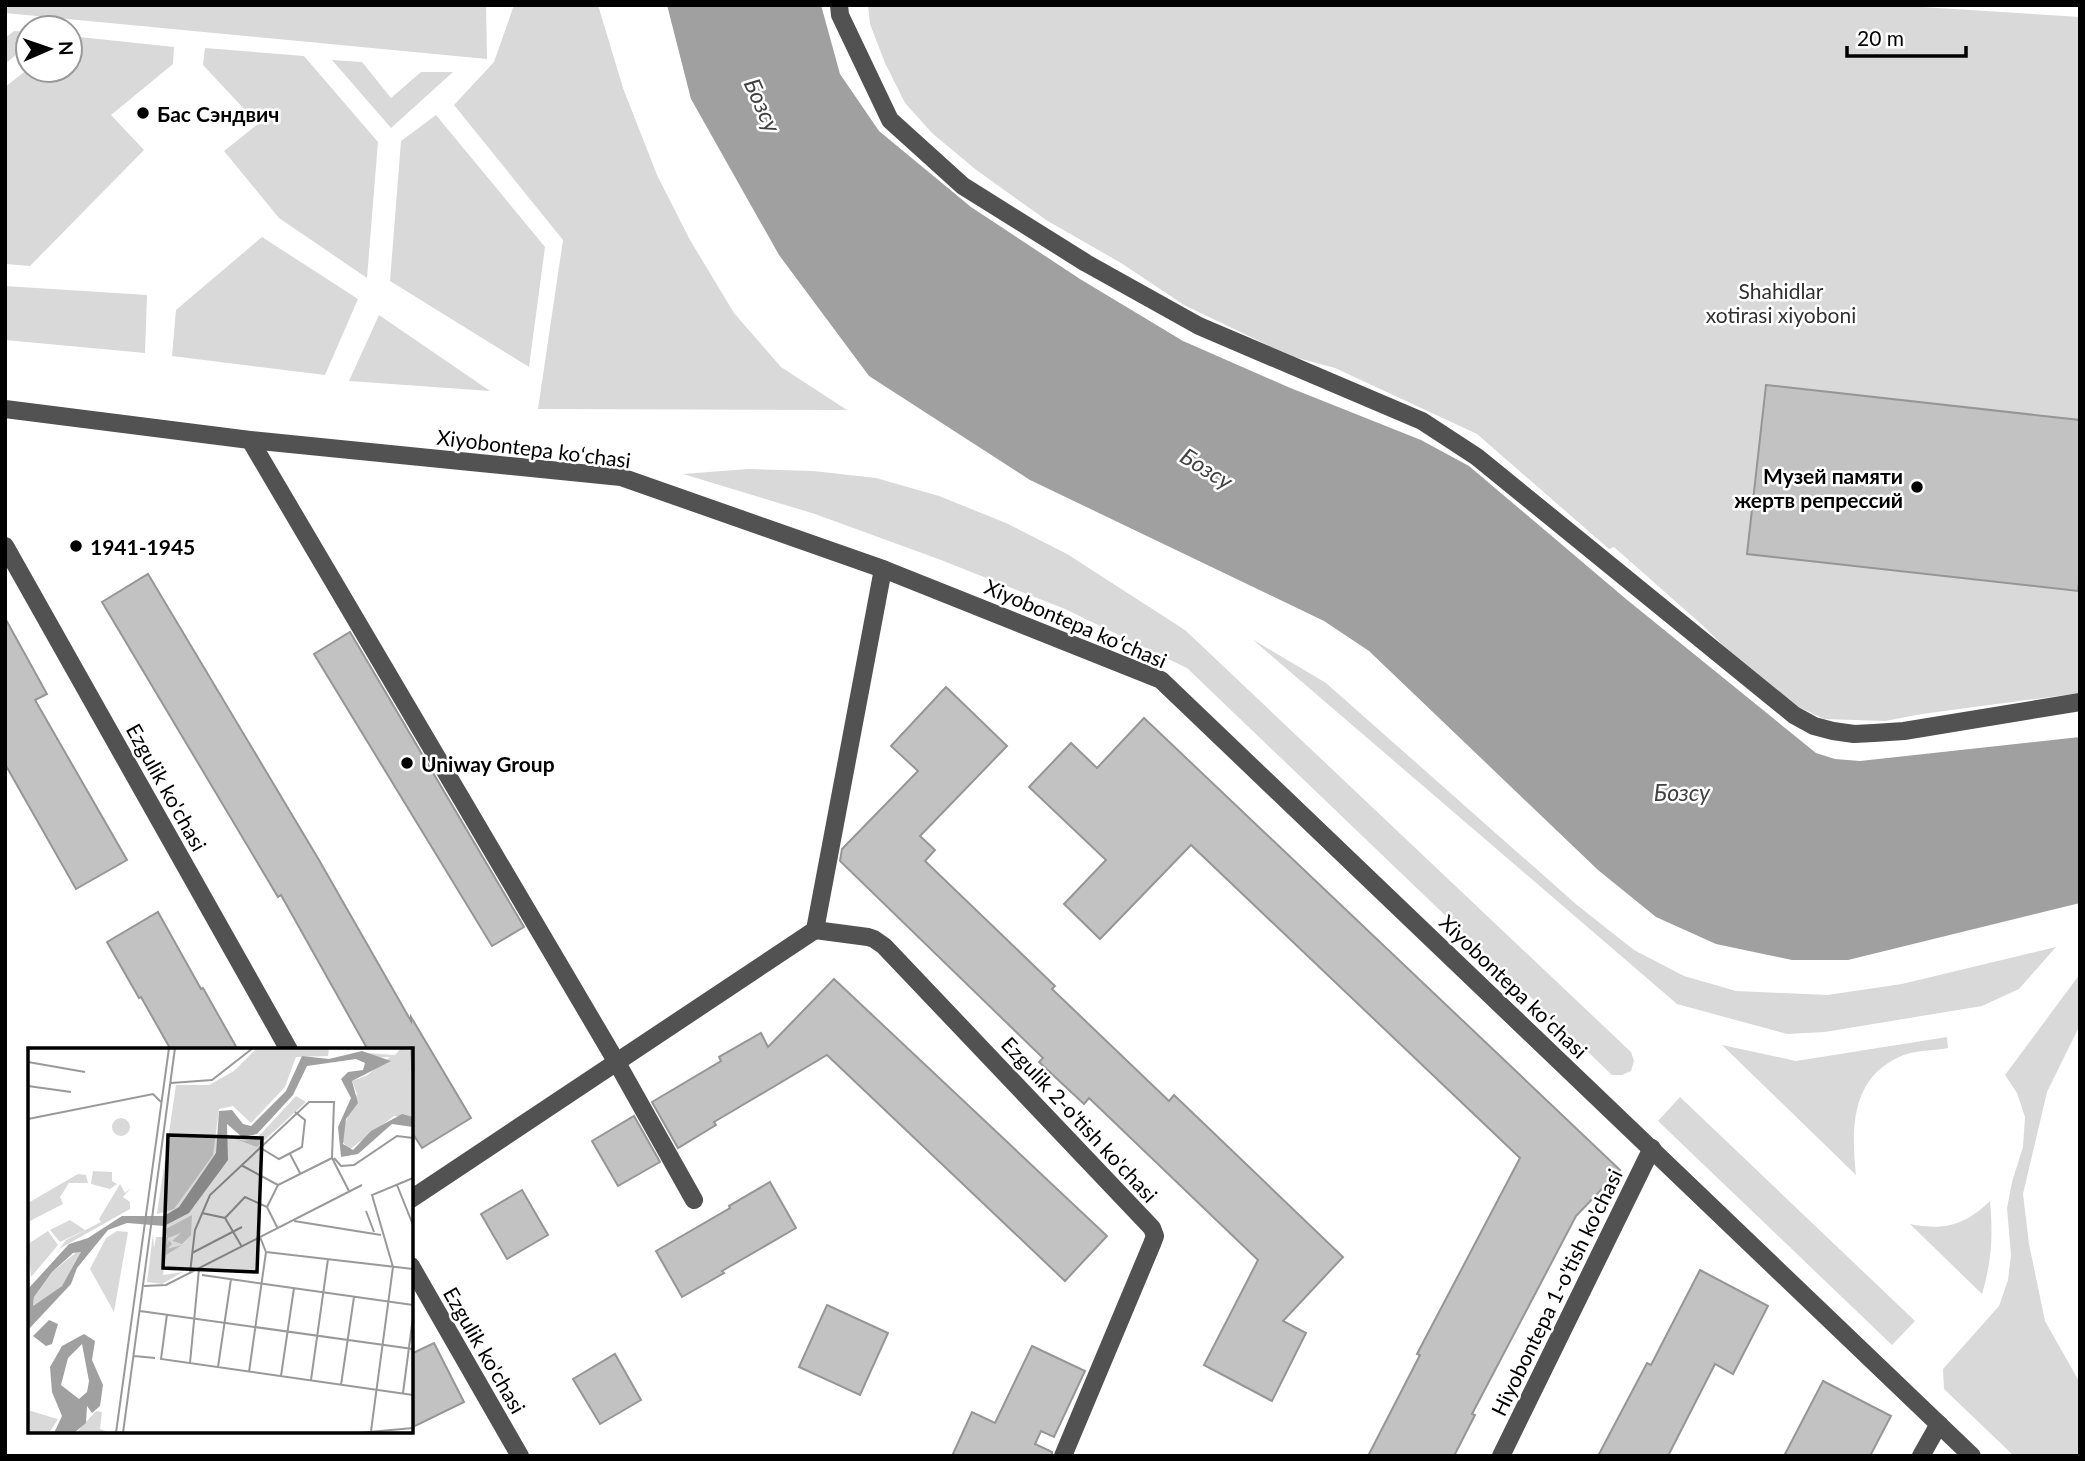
<svg xmlns="http://www.w3.org/2000/svg" width="2085" height="1461" font-family="Lato,sans-serif">
	<rect width="100%" height="100%" fill="#fff"/>
	<g fill="#d9d9d9">
		<path d="M5 5H486L487 59 5 13Z"/>
		<path d="M514 5H598L623 88 657 175 690 240 734 313 781 367 847 410 538 409 563 240 454 105 494 62Z"/>
		<path d="M868 5H1890L2080 17V693L1922 714 1885 721 1824 719 1795 705 1738 660 1701 624 1614 547 1609 549 1477 434 1335 368 1290 356 1184 305 1121 263 1046 220 975 169 932 133 905 103 885 63 870 24Z"/>
		<path d="M14 31 28 32V45L5 64V38Z"/>
		<path d="M70 36 174 47 173 64 111 115 144 150 30 266 5 264V87L28 69 70 70Z"/>
		<path d="M205 48 304 56 378 142 367 278 279 218 224 151 258 124 203 65Z"/>
		<path d="M332 60 362 62 391 98 421 72H453L391 128Z"/>
		<path d="M436 115 545 247 529 367 390 281 401 141Z"/>
		<path d="M262 237 358 299 325 375 172 356 176 310Z"/>
		<path d="M5 286 147 295 145 353 5 340Z"/>
		<path d="M379 315 490 391 349 381Z"/>
		<path d="M748 469 813 471 876 478 939 496 1006 523 1067 554 1185 630 1631 1052 1634 1061 1631 1071 1622 1075H1612L1187 668 1065 609 941 560 815 514 683 474Z"/>
		<path d="M1252 639 1326 683 1577 905 1634 950 1684 976 1736 991 1827 995 1902 984 2056 947 2019 989 1982 1006 1825 1032 1787 1034 1677 1004Z"/>
		<path d="M2080 974V1025L2047 1092 2023 1194 2029 1244 2045 1321 2080 1383V1456H2014L1944 1389 1943 1369 1999 1306 2008 1280 2011 1255 2007 1208 2012 1182 2023 1147 2025 1117 2017 1093 2005 1075Z"/>
		<path d="M1947 1037 1948 1048C1933 1051 1913 1050 1899 1057 1851 1079 1851 1129 1856 1175L1722 1045 1796 1061Z"/>
		<path d="M1680 1097 1915 1321 1892 1345 1658 1121Z"/>
		<path d="M1990 1201C1993 1235 1992 1260 1982 1294L1910 1224C1945 1231 1965 1225 1990 1201Z"/>
	</g>
	<path fill="#a0a0a0" d="M667 5H821L840 74 879 131 971 207 1080 279 1183 341 1288 387 1421 440 1469 466 1626 599 1816 753 1835 759 1860 761 2080 737V903L1848 960H1792L1716 944 1656 917 1598 870 1369 651 1324 621 1030 480 869 376 779 255 691 99Z"/>
	<g fill="#c2c2c2" stroke="#969696" stroke-width="2">
		<path d="M1766 385 2080 420V573L2078 591 1747 554Z"/>
		<path d="M148 574 319 860 411 1021V1017L471 1118 422 1148 411 1131V1050H368L281 895 278 897 102 602Z"/>
		<path d="M5 618 47 694 35 700 127 860 76 889 5 764Z"/>
		<path d="M350 632 524 927 492 946 314 654Z"/>
		<path d="M946 687 1007 746 920 836 935 850 925 861 1055 986 1052 989 1169 1101 1174 1095 1343 1257 1283 1321 1306 1333 1272 1401 1204 1365 1258 1260 1089 1098 1084 1104 1039 1062 1043 1058 840 861 842 849 918 771 891 746Z"/>
		<path d="M1144 718 1620 1170 1576 1216 1472 1414 1475 1415 1454 1456H1368L1420 1355 1417 1354 1520 1158 1191 845 1100 939 1064 904 1106 860 1029 787 1071 743 1097 768Z"/>
		<path d="M158 912 201 989 203 988 238 1050H171L141 997 139 998 107 942Z"/>
		<path d="M834 979 1107 1236 1065 1281 827 1055 714 1122 716 1125 678 1148 652 1102 721 1061 719 1057 761 1033 768 1047Z"/>
		<path d="M634 1116 660 1162 618 1186 592 1141Z"/>
		<path d="M770 1182 796 1228 722 1271 724 1273 682 1297 656 1251 730 1208 729 1206Z"/>
		<path d="M522 1190 548 1235 507 1259 481 1214Z"/>
		<path d="M1700 1270 1768 1306 1733 1374 1715 1364 1668 1456H1598L1647 1363 1651 1365Z"/>
		<path d="M827 1305 888 1333 860 1395 799 1367Z"/>
		<path d="M434 1343 464 1402 411 1428V1354Z"/>
		<path d="M1032 1346 1085 1371 1054 1437 1041 1431 1035 1444 1052 1452V1456H952L972 1412 995 1423Z"/>
		<path d="M615 1354 641 1400 600 1424 573 1379Z"/>
		<path d="M1823 1381 1891 1416 1870 1456H1784Z"/>
	</g>
	<g fill="none" stroke-linecap="round" stroke-linejoin="round">
		<g stroke="#525252" stroke-width="18">
			<path d="M839 5 840 15 890 120 963 186 1086 263 1199 326 1422 421 1477 457 1794 715 1814 726 1833 731 1854 734 1874 733 1904 731 2080 702"/>
			<path d="M5 409 250 440 621 477 883 569 1161 680 1972 1456"/>
			<path d="M250 440 616 1061 694 1200"/>
			<path d="M5 546 289 1050"/>
			<path d="M815 930 868 937 874 939 884 946 1152 1228 1155 1236 1152 1244 1063 1456"/>
			<path d="M411 1199 815 930 883 569"/>
			<path d="M411 1266 520 1456"/>
			<path d="M1501 1456 1652 1148"/>
			<path d="M1921 1456 1939 1424"/>
		</g>
	</g>
	<g fill="#000" stroke="#fff" stroke-width="2.5">
		<circle cx="143" cy="113" r="7"/>
		<circle cx="1917" cy="487" r="7"/>
		<circle cx="76" cy="546" r="7"/>
		<circle cx="407" cy="763" r="7"/>
	</g>
	<g text-anchor="middle" dominant-baseline="central" stroke-width="5" stroke-linejoin="round" paint-order="stroke">
		<g font-size="21" font-weight="bold" fill="#000" stroke="#fff" text-anchor="start">
			<text x="157" y="113">Бас Сэндвич</text>
			<text x="1903" y="475" text-anchor="end">Музей памяти<tspan x="1903" dy="24">жертв репрессий</tspan></text>
			<text x="90" y="546">1941-1945</text>
			<text x="421" y="763">Uniway Group</text>
		</g>
		<g font-size="21" fill="#303030" stroke="#fff">
			<text x="1781" y="290">Shahidlar<tspan x="1781" dy="24">xotirasi xiyoboni</tspan></text>
		</g>
		<g font-size="21" fill="#000" stroke="#fff">
			<text transform="translate(534 448) rotate(7)">Xiyobontepa koʻchasi</text>
			<text transform="translate(1076 623) rotate(23)">Xiyobontepa koʻchasi</text>
			<text transform="translate(167 787) rotate(61)">Ezgulik ko'chasi</text>
			<text transform="translate(1514 986) rotate(44)">Xiyobontepa koʻchasi</text>
			<text transform="translate(1080 1119) rotate(47)">Ezgulik 2-o'tish ko'chasi</text>
			<text transform="translate(1556 1292) rotate(-64)">Hiyobontepa 1-o'tish ko'chasi</text>
			<text transform="translate(485 1350) rotate(60)">Ezgulik ko'chasi</text>
		</g>
		<g font-size="23" font-style="italic" fill="#414141" stroke="#fff">
			<text transform="translate(763 105) rotate(66)">Бозсу</text>
			<text transform="translate(1207 468) rotate(32)">Бозсу</text>
			<text x="1682" y="792">Бозсу</text>
		</g>
	</g>
	<g transform="translate(28 1048)">
		<rect width="385" height="385" fill="#fff"/>
		<path d="M229 0H301L300 8 268 9 257 39 223 75 205 58 191 61 185 107 146 161 129 166 148 37H181L206 23ZM373 0 384 3 385 69 366 68 321 102 314 93V83L329 46 324 33 338 28 362 9 344 10 339 5 367 7ZM268 48 278 54 229 99 202 89 216 93 229 90ZM84 79a9 9 0 1 1 18 0a9 9 0 1 1-18 0ZM65 123 84 124V133L89 136 82 141 63 136ZM50 126 58 127 60 135H41L32 149 35 156 0 174V155ZM92 136 97 145 103 140 95 149 102 154V161L31 201 38 192 73 174 71 171ZM164 167 163 187 154 196 144 193 153 185 140 190 139 197 141 192 144 196 139 201 154 197 138 207 135 227 155 224 134 236 119 234 125 186 126 200 128 189H139L136 182ZM42 172 57 182 32 194 22 182ZM20 183 30 197 3 229 0 196ZM89 183 100 184 86 264 62 221 78 190ZM50 203 55 206 34 238 5 258 6 249 24 224ZM0 362 26 370 30 371 21 385H0ZM68 363 74 364 72 381 82 385H48Z" fill="#d9d9d9"/>
		<path d="M334 3 363 13 324 33 330 55 318 71 315 96 325 102 343 83 374 66 385 69V79L364 76 330 106 313 109 310 79 323 50 313 31 320 24 335 22 337 15 328 11 279 18 265 47 229 86 214 89 199 76 200 112 161 165 136 178 99 175 80 182 49 220 43 236 0 282V241L41 196 60 190 94 168H136L151 159 188 105 191 63 204 62 215 76 223 78 258 43 274 8 301 11ZM53 204 34 238 5 258 6 249 24 224 45 205ZM21 272 30 276 24 296 18 298 5 288ZM56 286 67 293 64 312 75 337 72 358 64 365 59 358 58 375 46 385H26L34 368 24 344 22 319 34 298ZM54 296 61 333 59 344 51 351 33 337 40 310Z" fill="#a0a0a0" fill-rule="evenodd"/>
		<path fill="none" stroke="#a0a0a0" stroke-width="3.5" d="M384 0 385 23"/>
		<path fill="none" stroke="#999" stroke-width="2" d="M0 14 57 24M143 35 184 32 225 0M0 38 43 44M0 71 125 46 134 55M231 99 251 111 274 99 277 72 267 64M262 106 272 125M306 110 313 118 326 117 369 88 385 90M213 117 250 137M369 137 385 177M338 163 346 184M174 165 197 170 214 199M197 170 217 149 239 159M266 173 353 187M250 181 239 159 250 137 304 110M238 204 385 221M164 205 214 179M162 225 167 182 182 147 281 54H306L304 110 321 143M174 227 385 257M116 238 138 237 334 137M112 263 385 301M139 266 133 311 385 347M106 308 127 310M162 315 171 221M190 319 203 231M221 324 238 204 232 189M253 328 266 240M283 332 300 211M313 337 326 249M375 345 385 269M343 383 365 219 344 147 385 130M88 385 141 0M95 385 147 0M330 385 385 380"/>
		<path fill="#000" fill-opacity="0.15" stroke="#000" stroke-width="3.5" d="M140 87 234 90 229 224 135 220Z"/>
		<rect width="385" height="385" fill="none" stroke="#000" stroke-width="3.5"/>
	</g>
	<rect width="2085" height="1461" fill="none" stroke="#000000" stroke-width="14"/>
	<g transform="translate(49 49) rotate(88)"><circle r="33" fill="#ffffff" stroke="#999999" stroke-width="2"/>
	<path d="M0-5L12 26L0 18L-12 26Z" fill="#000000"/>
	<text y="-10" font-size="19" font-weight="bold" text-anchor="middle" fill="#000000">N</text>
	</g>
	<path d="M1847 46v10h119v-10" fill="none" stroke="#000000" stroke-width="3.5"/>
	<text x="1857" y="46" font-size="21" fill="#000000" stroke="#ffffff" stroke-width="5" paint-order="stroke">20 m</text>
</svg>
